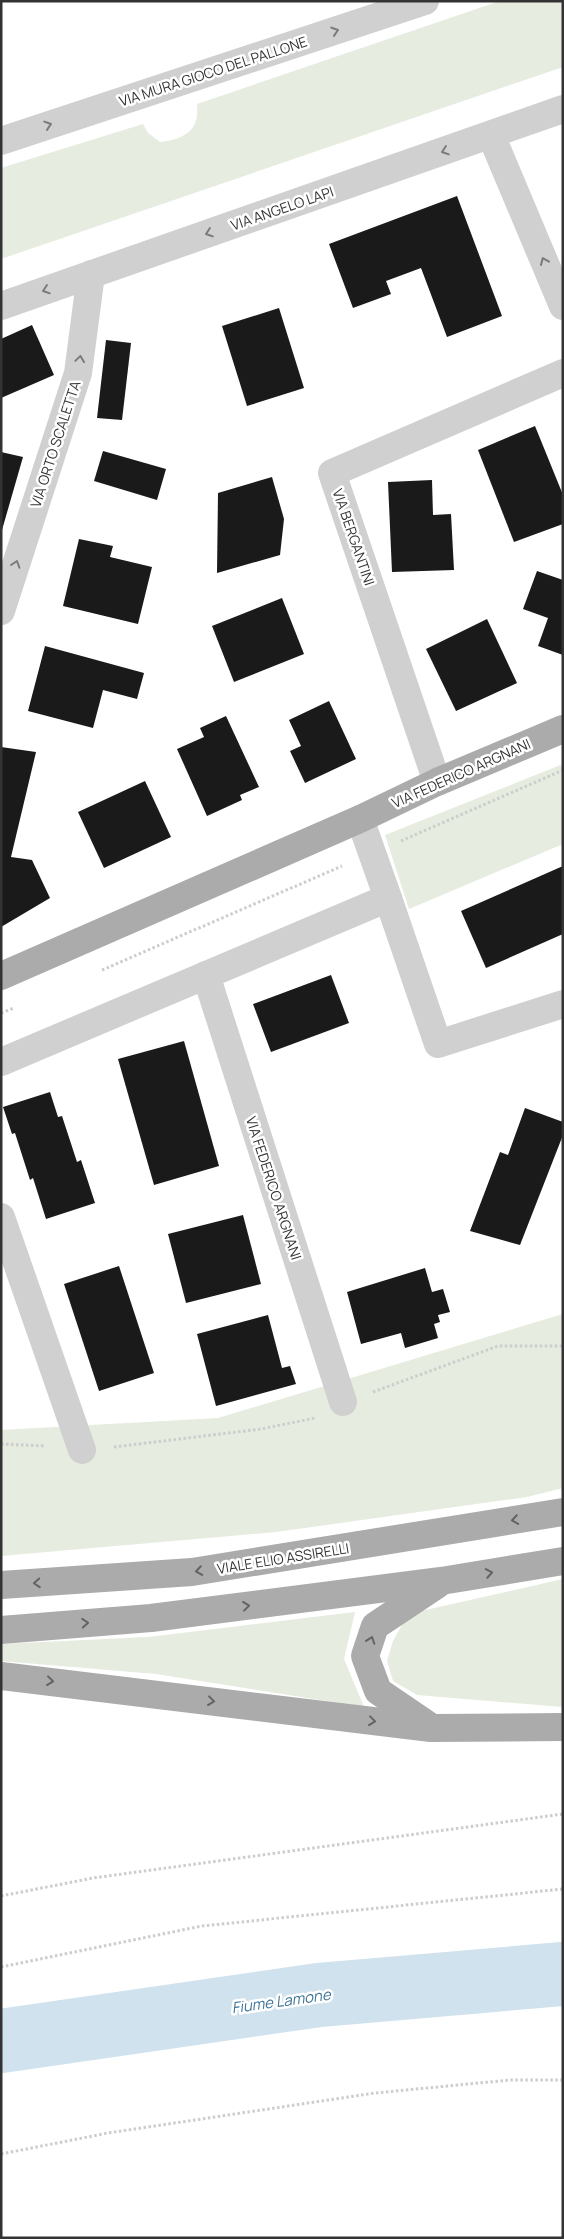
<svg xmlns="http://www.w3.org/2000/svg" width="564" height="2239" font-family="Manrope,sans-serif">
	<rect width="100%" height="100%" fill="#fff"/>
	<g fill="#e6ecdf">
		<path d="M500 1H563V67L1 259V168L143 124 148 133 160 142C184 139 200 131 197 104Z"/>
		<path d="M563 764V844L409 909 385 835Z"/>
		<path d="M563 1314V1488L527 1497 276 1532 1 1556V1430L218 1418Z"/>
		<path d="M563 1579V1707L417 1695 393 1681 387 1661 393 1641 408 1614Z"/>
		<path d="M355 1612 344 1659 364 1707 156 1674 1 1661V1644L148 1637Z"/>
	</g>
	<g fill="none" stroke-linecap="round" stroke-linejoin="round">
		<path stroke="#cfe2ee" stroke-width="64" d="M1 2041 319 1995 563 1974"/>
	</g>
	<g fill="#1a1a1a">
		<path d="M457 196 502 316 447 337 421 268 386 281 391 294 353 308 329 244Z"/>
		<path d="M279 308 304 388 247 406 222 326Z"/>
		<path d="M32 325 54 375 1 398V339Z"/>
		<path d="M106 340 131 343 122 420 97 418Z"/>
		<path d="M535 426 563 495V524L514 542 478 450Z"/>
		<path d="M103 451 166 469 157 500 94 481Z"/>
		<path d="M1 452 23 457 2 530H1Z"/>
		<path d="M272 477 284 519 280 555 217 573 218 493Z"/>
		<path d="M432 480 433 515 451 514 454 570 392 572 388 482Z"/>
		<path d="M79 539 113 546 110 557 152 567 138 624 63 606Z"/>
		<path d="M537 571 563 580V655L538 646 548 618 523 609Z"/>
		<path d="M282 598 304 654 234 682 212 626Z"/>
		<path d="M487 619 517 683 456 711 426 649Z"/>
		<path d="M45 646 144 673 137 699 103 690 93 728 28 711Z"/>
		<path d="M329 701 356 759 305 783 290 751 301 746 289 720Z"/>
		<path d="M226 716 259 787 240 795 242 800 207 816 177 749 204 737 200 728Z"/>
		<path d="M1 747 36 752 11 857 32 860 50 898 1 927Z"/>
		<path d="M145 781 171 837 104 868 78 812Z"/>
		<path d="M563 866V934L486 968 461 911Z"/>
		<path d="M331 975 349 1023 271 1052 253 1004Z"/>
		<path d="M184 1041 219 1166 154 1185 118 1059Z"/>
		<path d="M50 1092 58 1117 62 1116 77 1162 81 1160 95 1203 46 1219 33 1178 30 1180 15 1133 12 1134 3 1107Z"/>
		<path d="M525 1108 563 1122V1135L520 1245 470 1231 500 1152 508 1155Z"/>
		<path d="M243 1215 261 1284 186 1303 168 1234Z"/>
		<path d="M119 1266 154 1373 99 1391 64 1284Z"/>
		<path d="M425 1268 432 1292 443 1289 450 1312 438 1315 440 1322 434 1324 438 1338 405 1348 401 1333 361 1344 347 1292Z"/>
		<path d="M268 1315 282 1368 290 1366 296 1384 216 1406 197 1334Z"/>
	</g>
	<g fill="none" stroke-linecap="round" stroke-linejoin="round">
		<g stroke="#cdcdcd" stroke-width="3" stroke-dasharray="2.5 2.5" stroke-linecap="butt">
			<path d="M401 841 563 770"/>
			<path d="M102 970 342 866"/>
			<path d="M1 1013 14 1008"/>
			<path d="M373 1392 498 1346H563"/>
			<path d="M1 1444 46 1446"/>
			<path d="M114 1447 261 1429 315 1418"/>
			<path d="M1 1896 93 1878 563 1814"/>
			<path d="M1 1967 202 1926 563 1889"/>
			<path d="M1 2154 108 2133 375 2093 510 2080H563"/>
		</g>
		<g stroke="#d0d0d0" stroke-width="28">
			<path d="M491 135 563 306"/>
			<path d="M1 141 425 1"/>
			<path d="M1 306 563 109"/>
			<path d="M1 611 78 373 91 274"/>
			<path d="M437 782 332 473 563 373"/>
			<path d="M388 898 438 1044 563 1004"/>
			<path d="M206 975 343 1402"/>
			<path d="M1 1062 388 898 360 819"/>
			<path d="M1 1217 82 1450"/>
		</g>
		<g stroke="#ababab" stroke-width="28">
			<path d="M1 976 360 819 437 782 563 729"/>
			<path d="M1 1585 192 1572 563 1512"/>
			<path d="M1 1630 151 1618 441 1581 563 1561"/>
			<path d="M1 1676 431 1728 563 1727"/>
			<path d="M428 1725 378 1691 365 1656 375 1626 438 1584"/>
		</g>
	</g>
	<defs><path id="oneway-chevron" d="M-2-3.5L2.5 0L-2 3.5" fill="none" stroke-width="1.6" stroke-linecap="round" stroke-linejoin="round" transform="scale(1.25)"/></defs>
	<g stroke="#7a7a7a">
		<use href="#oneway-chevron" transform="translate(335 31) rotate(-18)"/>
		<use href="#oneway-chevron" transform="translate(48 125) rotate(-18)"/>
		<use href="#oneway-chevron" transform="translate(445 151) rotate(161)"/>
		<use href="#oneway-chevron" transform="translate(209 233) rotate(161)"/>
		<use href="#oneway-chevron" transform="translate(544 261) rotate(-113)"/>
		<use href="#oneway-chevron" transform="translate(46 290) rotate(161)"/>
		<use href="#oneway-chevron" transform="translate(80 359) rotate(-82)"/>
		<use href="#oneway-chevron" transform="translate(16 564) rotate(-72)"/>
	</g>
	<g stroke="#636363">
		<use href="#oneway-chevron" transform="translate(515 1520) rotate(171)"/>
		<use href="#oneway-chevron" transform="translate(199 1571) rotate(171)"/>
		<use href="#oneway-chevron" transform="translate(489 1573) rotate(-10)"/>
		<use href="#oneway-chevron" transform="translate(37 1583) rotate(176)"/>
		<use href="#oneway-chevron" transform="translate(246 1606) rotate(-7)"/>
		<use href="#oneway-chevron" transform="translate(85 1623) rotate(-4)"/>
		<use href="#oneway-chevron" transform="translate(371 1640) rotate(-71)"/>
		<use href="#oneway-chevron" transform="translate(50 1681) rotate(7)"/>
		<use href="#oneway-chevron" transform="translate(211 1701) rotate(7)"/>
		<use href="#oneway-chevron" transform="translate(372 1721) rotate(7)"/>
	</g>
	<g text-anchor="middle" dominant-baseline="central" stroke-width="5" stroke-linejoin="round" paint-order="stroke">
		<g font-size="14" fill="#333" stroke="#fff">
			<text transform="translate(213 71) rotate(-18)">VIA MURA GIOCO DEL PALLONE</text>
			<text transform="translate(282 208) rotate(-19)">VIA ANGELO LAPI</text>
			<text transform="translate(55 444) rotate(-72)">VIA ORTO SCALETTA</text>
			<text transform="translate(354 537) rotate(71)">VIA BERGANTINI</text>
			<text transform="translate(461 773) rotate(-24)">VIA FEDERICO ARGNANI</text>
			<text transform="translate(274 1188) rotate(72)">VIA FEDERICO ARGNANI</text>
			<text transform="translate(283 1558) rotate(-9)">VIALE ELIO ASSIRELLI</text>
		</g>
		<g font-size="15" font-style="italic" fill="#3f7597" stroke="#fff">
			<text transform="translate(281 2001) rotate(-8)">Fiume Lamone</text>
		</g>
	</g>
	<rect width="564" height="2239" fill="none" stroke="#333333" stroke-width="5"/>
</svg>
